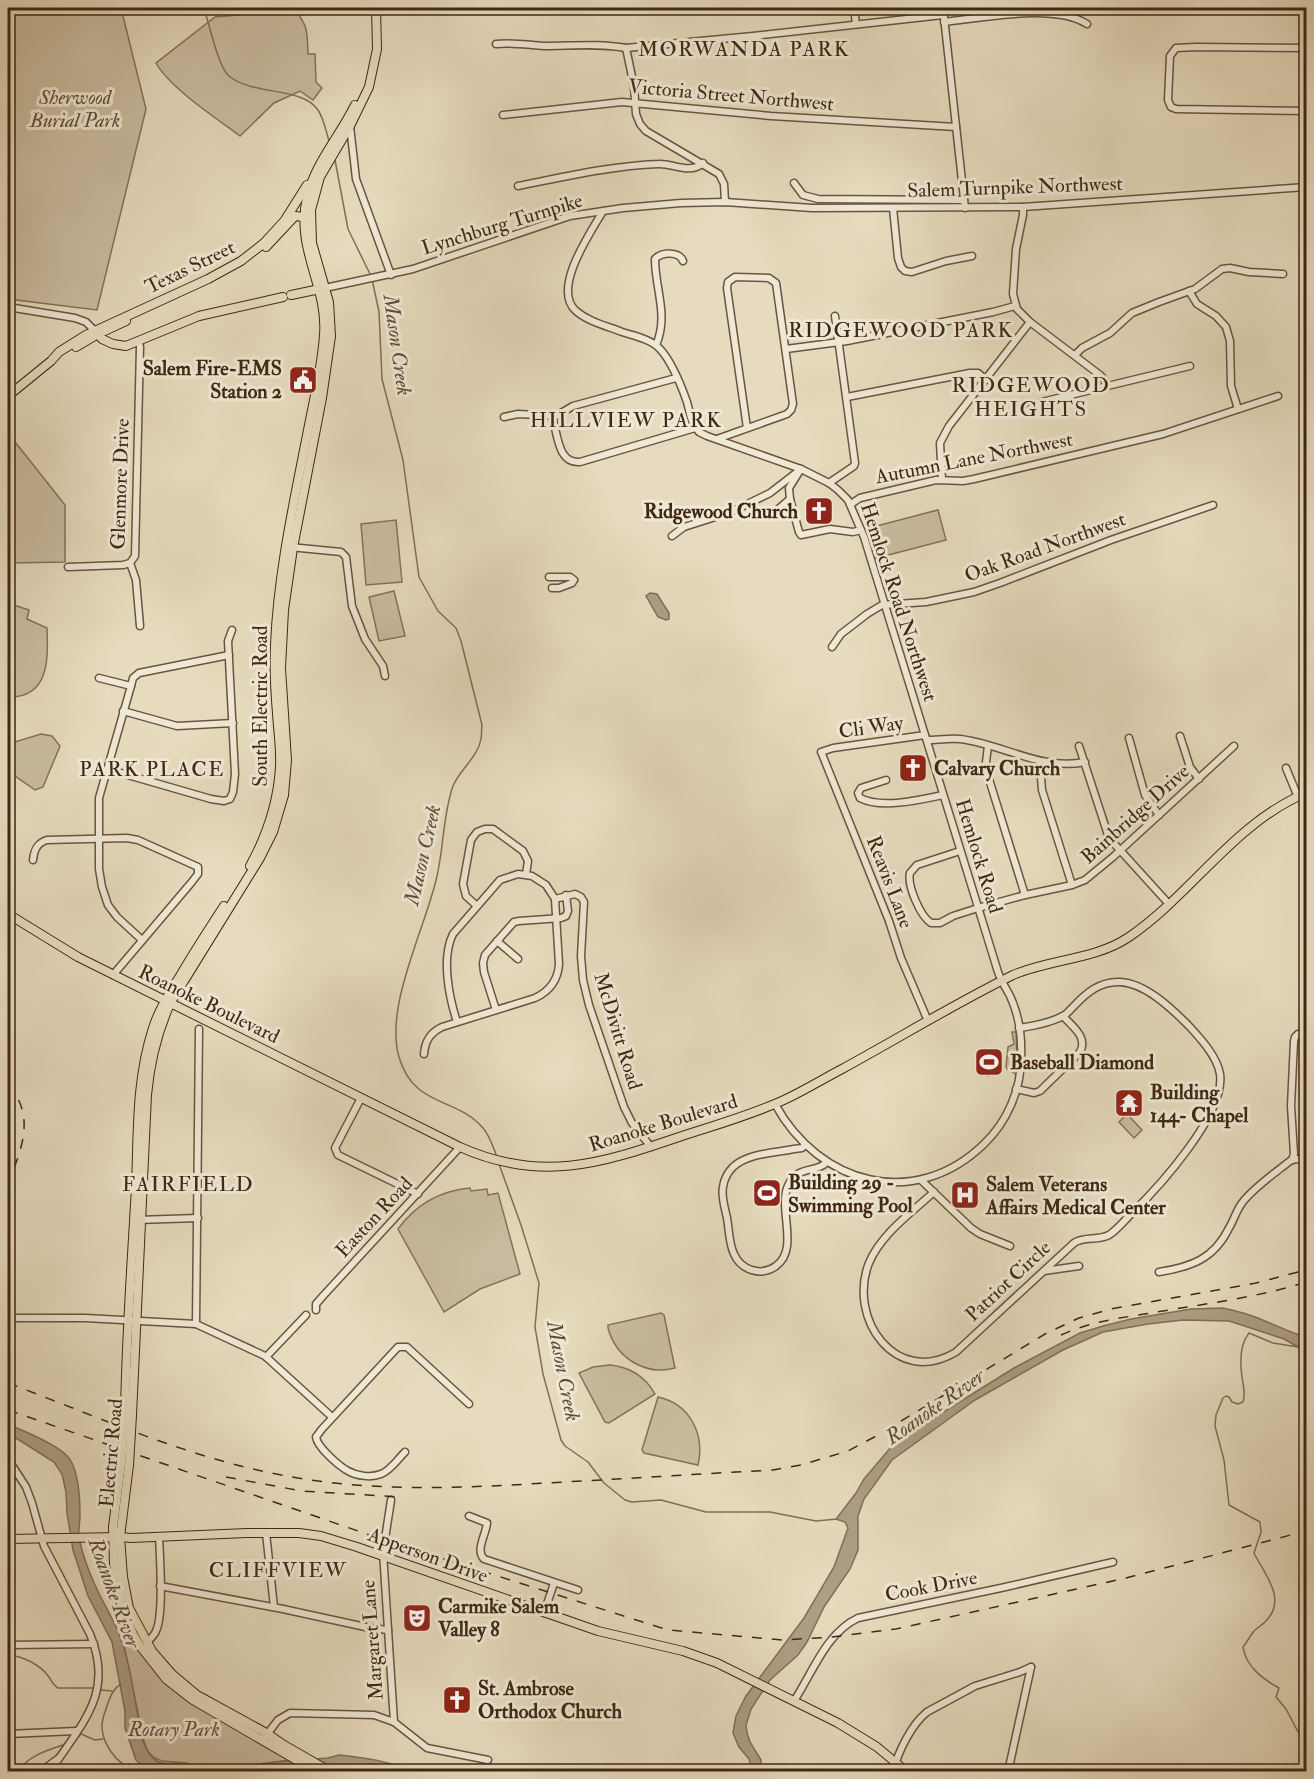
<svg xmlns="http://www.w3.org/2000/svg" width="1314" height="1779" font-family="'IM FELL Double Pica',serif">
	<rect width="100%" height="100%" fill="#e6dbbe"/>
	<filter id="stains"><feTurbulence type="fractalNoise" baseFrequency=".00333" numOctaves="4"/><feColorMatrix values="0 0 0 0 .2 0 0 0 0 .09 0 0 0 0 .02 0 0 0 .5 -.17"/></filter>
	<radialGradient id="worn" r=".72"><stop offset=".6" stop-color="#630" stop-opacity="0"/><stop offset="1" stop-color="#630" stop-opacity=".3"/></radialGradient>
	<g fill="#cabda1" stroke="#84725a" stroke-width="1.5">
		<path d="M8 8H121L146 109 97 310 8 299Z"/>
		<path d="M295 10C309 27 307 34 308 54H315L316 82 322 88 313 100 300 91 274 103 240 136C216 118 170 88 156 63L215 17Z"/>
		<path d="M8 433 65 505V562L8 563Z"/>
		<path d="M938 510 946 540 873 559 865 529Z"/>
		<path d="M396 520 402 582 366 585 361 524Z"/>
		<path d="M394 591 405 636 379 641 369 597Z"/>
		<path d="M8 603 29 610 27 619 47 628C48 658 50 698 8 697Z"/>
		<path d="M41 734 52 736 60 746 43 787 35 790 8 771V744Z"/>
		<path d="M1012 1032H1016L1017 1057H1018V1061H1017L1016 1074 1008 1070 1006 1067 1008 1047 1014 1044Z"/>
		<path d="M985 1049 1002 1059V1061L992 1073 988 1076 982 1073 977 1064 979 1054Z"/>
		<path d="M1127 1114 1142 1130 1134 1138 1119 1122Z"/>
		<path d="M470 1188 471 1191 487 1189 488 1195 498 1193 520 1274 480 1289 444 1312 398 1229C416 1204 439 1191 470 1188Z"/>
		<path d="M661 1313 664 1315 675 1368C645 1376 616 1358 608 1328V1325Z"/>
		<path d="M610 1365C630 1367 645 1376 655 1394L609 1423 605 1422 579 1373 593 1367Z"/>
		<path d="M658 1397C690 1404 705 1434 698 1465L644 1453 642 1450Z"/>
		<path d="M133 1641 158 1675 290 1760 212 1770 198 1768 187 1763 162 1761 153 1757 147 1750 143 1738 124 1645Z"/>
	</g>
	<g fill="#ad9e84" stroke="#816f56" stroke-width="1.5">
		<path d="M650 593 657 594 669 613V619L666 620 658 617 646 596Z"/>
		<path d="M1223 1308C1237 1311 1252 1315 1265 1321 1280 1327 1291 1333 1306 1337V1350L1298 1347 1284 1339 1229 1321 1183 1320 1148 1324 1103 1332 1063 1350 975 1400 892 1460 864 1499 858 1516V1550L850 1569 824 1607 807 1642 798 1655 770 1680 751 1709 746 1725 747 1733 750 1742 761 1760 762 1771H752L749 1759 739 1747 733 1733 736 1716 746 1696 804 1618 834 1567 848 1528 845 1522 836 1519 856 1493 864 1479 892 1446 916 1429 1014 1368 1080 1333 1103 1326 1131 1319 1191 1309Z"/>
		<path d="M8 1424C23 1431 63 1446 71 1461 79 1476 80 1498 80 1515 80 1525 77 1532 80 1542 83 1556 89 1572 95 1585 102 1601 111 1615 118 1631 131 1663 135 1704 142 1739 146 1749 151 1761 163 1763 170 1764 176 1762 183 1764 192 1766 201 1770 211 1771H158L143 1766 136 1760 125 1728V1711L112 1642 88 1596 73 1550 67 1513 66 1492 62 1474 54 1462 8 1433Z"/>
		<path d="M339 1755C367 1758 388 1761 414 1771H381L375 1770 329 1767 313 1772H212L277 1762 328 1758Z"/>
	</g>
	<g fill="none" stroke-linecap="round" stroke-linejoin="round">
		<g stroke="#816f56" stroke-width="1.5">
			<path d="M204 8C209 23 218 67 229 76 253 96 301 86 318 110 324 119 326 131 329 141"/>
			<path d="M335 160 348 229 370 274"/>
			<path d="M372 279 379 312 382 379 403 460 419 577 438 611 456 628 461 641 482 725C481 729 482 734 481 739 478 757 460 769 453 786 443 814 444 846 437 876 426 927 384 1006 399 1057 414 1108 455 1096 483 1128 490 1136 493 1147 497 1157"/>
			<path d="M499 1164 521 1225 539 1283 535 1327 543 1374 561 1440 565 1446 588 1462 604 1483 625 1500 632 1502 661 1500 706 1512H770L816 1521 837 1519"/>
			<path d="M1299 1345 1298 1347 1273 1343 1249 1333C1240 1344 1240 1363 1242 1377 1243 1385 1246 1393 1243 1402L1238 1404 1232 1402 1229 1397 1226 1396 1223 1398 1216 1415 1215 1426 1224 1460 1229 1505 1260 1522 1261 1532 1254 1553C1265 1575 1288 1600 1265 1622 1262 1625 1257 1628 1254 1631 1250 1636 1247 1642 1243 1647 1246 1667 1263 1679 1279 1688L1276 1697 1286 1709 1306 1747"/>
			<path d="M8 1655C22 1656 40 1664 49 1677 52 1682 53 1685 58 1688H95"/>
			<path d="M121 1684C114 1688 111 1695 108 1703 106 1710 102 1718 102 1726 102 1747 124 1777 147 1765"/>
			<path d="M101 1690 112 1691"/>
			<path d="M76 1739 81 1734 95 1740 103 1739"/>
			<path d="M19 1772C26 1756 49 1750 63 1745"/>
		</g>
		<g stroke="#69553d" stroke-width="9">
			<g id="minor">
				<path d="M854 8 856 24"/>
				<path d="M943 8 965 208"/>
				<path d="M944 22C983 18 1054 3 1087 24"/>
				<path d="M496 44C512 42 528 45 544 46 571 46 599 43 626 48L753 36 943 15"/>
				<path d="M626 48 634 86 636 114 640 124 646 131 719 174 724 184 725 202"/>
				<path d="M1306 48 1196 47 1176 48 1170 56 1168 100 1171 107 1176 109 1306 111"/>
				<path d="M503 115 622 102 771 116 956 127"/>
				<path d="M350 126 356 179 391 275"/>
				<path d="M794 183 803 195 818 199 964 200"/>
				<path d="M518 186C564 177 610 166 658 164 673 163 689 175 703 163"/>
				<path d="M1023 207V215L1016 249 1013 294 1017 309 1030 322 1100 375 1105 381 1106 387"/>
				<path d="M893 208 898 258 901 267 905 271 912 272 946 261 972 256"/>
				<path d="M603 211C591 232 551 289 576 311 589 322 607 326 622 332 634 336 651 339 660 349 672 362 681 385 687 402 690 413 691 424 699 432L707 436 801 469 829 483 838 490 848 500 864 537 998 972C1001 981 1006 988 1010 996 1019 1015 1022 1038 1021 1058 1021 1090 1007 1122 984 1144 915 1211 819 1185 775 1104"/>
				<path d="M325 288 413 269 570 216 623 208 681 203 725 202 812 208 1023 207 1306 187"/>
				<path d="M1189 291 1197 304 1216 316 1226 327 1230 341 1231 386 1238 409"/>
				<path d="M8 307 75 318 86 322 95 331"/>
				<path d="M656 345C669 316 655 289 655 259 662 252 679 251 683 261"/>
				<path d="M786 349 847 341 993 312 1015 306"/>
				<path d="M1075 355 1082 348 1110 333 1132 313 1159 302 1195 289 1222 269 1230 268 1249 272 1283 274"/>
				<path d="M847 397 970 373H978L986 380"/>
				<path d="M1031 408 1042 402 1054 399 1190 366"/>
				<path d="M504 417 518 414 556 416 573 406 676 378"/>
				<path d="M552 417C558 433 557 464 580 462L695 428"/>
				<path d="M717 439 787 414 791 410 793 404 776 283 769 278 735 277 728 282 727 288 747 428"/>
				<path d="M942 480 940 443 949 426 1030 322"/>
				<path d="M829 483 854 466 855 463 835 316"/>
				<path d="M790 499 799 532 801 535 830 529 853 532 861 530"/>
				<path d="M851 504 860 498 936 480 963 481 974 479 1163 434 1278 396"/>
				<path d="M775 512 790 499 789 488 799 472"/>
				<path d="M672 536 684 527 731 512 770 493 801 469"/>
				<path d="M290 547 341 552 346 557 352 606 365 639 383 666 385 676"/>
				<path d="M130 563 136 580 140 626"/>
				<path d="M68 567 123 565 130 563 135 556 140 347 139 342"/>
				<path d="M549 577H570L574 580 572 583 559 588H552"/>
				<path d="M832 647 841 634 867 614 882 605 926 602 974 592 1000 583 1111 540 1213 505"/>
				<path d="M99 678 131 686"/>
				<path d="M123 711 177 726 233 723"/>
				<path d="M1180 736 1190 767 1199 779"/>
				<path d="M1129 738 1145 795 1159 815"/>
				<path d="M927 740C937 740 949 738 960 739 1003 744 1041 771 1085 762"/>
				<path d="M988 746 986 762 988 776 1025 895"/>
				<path d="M1079 746 1109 838 1168 903"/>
				<path d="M821 752 833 748 925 735"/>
				<path d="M822 754 889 921 901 958 928 1021"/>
				<path d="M1043 762 1041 778 1042 790 1072 885"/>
				<path d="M1286 768 1298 797"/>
				<path d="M107 769 211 799 224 801 230 799 233 792 235 774 228 641 232 630"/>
				<path d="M886 780 861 788 858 793 860 798C881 809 920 800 943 795"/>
				<path d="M960 851 917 865 910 873C907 885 920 916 931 923H940L953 916 978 908 1025 895 1072 885 1085 880 1113 857 1234 746"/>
				<path d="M33 860C34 850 37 843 47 840L127 838 138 840 198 867V874L191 883 113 975"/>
				<path d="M555 899 575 894 581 897 584 902 581 956 583 980 589 1005 624 1107 632 1123 651 1147"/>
				<path d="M477 906 466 896 463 884 471 840 477 832 485 829H493L523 851 528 861 526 874"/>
				<path d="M142 940 117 917 108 905 102 887 99 869V798L131 686 133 678 139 673 229 655"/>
				<path d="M497 941 518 959"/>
				<path d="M496 1010 484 972 483 963 485 955 514 922 519 921 561 918 566 916 568 911 566 895"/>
				<path d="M424 1054C425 1041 430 1033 442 1027L535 998C550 991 558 980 559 964L555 899 546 885 532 876 518 874 500 880 453 934C441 958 449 997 457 1022"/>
				<path d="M1016 1089 1034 1093 1040 1091 1080 1052C1088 1037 1073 1027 1063 1016"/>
				<path d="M361 1098 335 1148 338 1155 418 1194"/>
				<path d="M805 1145 802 1148 794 1149C775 1153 748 1153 733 1167 728 1172 724 1179 723 1187 721 1197 725 1208 727 1218 729 1229 729 1244 734 1254 741 1270 761 1277 776 1266 799 1250 779 1211 787 1188 796 1164 816 1174 827 1162"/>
				<path d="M1292 1160 1294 1154 1291 1106 1294 1041 1295 1037 1298 1034H1306"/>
				<path d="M921 1180 971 1228 980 1234 1010 1246"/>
				<path d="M934 1192C912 1212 881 1234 869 1263 847 1318 896 1388 956 1352L1074 1243C1084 1236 1098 1241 1109 1235 1117 1230 1125 1220 1132 1213 1159 1187 1226 1113 1220 1074 1217 1056 1200 1038 1188 1025 1171 1008 1145 983 1120 982 1100 981 1086 993 1073 1007 1070 1010 1067 1014 1063 1016 1050 1023 1033 1026 1019 1028"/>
				<path d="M137 1220 198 1218"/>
				<path d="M1044 1271 1079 1266"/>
				<path d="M1159 1272C1191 1267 1214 1259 1229 1228 1234 1220 1236 1211 1242 1203 1253 1188 1275 1173 1290 1161L1296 1159 1306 1160"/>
				<path d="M316 1310V1304L323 1296 460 1147"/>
				<path d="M8 1318H85L196 1324 265 1356 332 1417"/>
				<path d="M196 1324 199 1029"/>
				<path d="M266 1357 306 1315"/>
				<path d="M405 1452C398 1459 390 1471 381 1474 371 1478 357 1476 348 1471 339 1466 317 1447 316 1437L322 1429 398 1347H407L469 1404"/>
				<path d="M8 1459 26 1487 32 1503 44 1546 90 1634C115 1695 81 1723 50 1772"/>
				<path d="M391 1500 383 1552 394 1722"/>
				<path d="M469 1516 487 1523C486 1535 475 1550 484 1559L578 1590"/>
				<path d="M266 1533 274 1607"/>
				<path d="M160 1586 283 1609 370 1628 388 1630"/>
				<path d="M544 1613 554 1583"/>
				<path d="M147 1642C150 1639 154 1636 156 1631 164 1615 160 1558 159 1537"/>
				<path d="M8 1645 94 1644"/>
				<path d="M794 1701C813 1672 826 1633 858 1618L1001 1588 1113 1562"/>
				<path d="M8 1734 76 1731"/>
				<path d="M265 1737 278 1720 290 1713 374 1715 394 1722 427 1748 488 1760"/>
				<path d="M40 1772 59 1758"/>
				<path d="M893 1772C898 1752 911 1725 927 1712L975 1686 1020 1672 1031 1667"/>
				<path d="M1008 1772 1031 1667"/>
			</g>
		</g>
		<g stroke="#3f2812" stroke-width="10">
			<g id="major">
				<path d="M266 247 295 216 304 217"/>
				<path d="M291 295 320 289"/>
				<path d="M96 332 102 339 113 344 126 346 199 316 283 297"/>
				<path d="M76 347 98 334 126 321"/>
				<path d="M8 396 51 361 59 352 86 335 208 279 241 261 264 243 285 220 307 185"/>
				<path d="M250 866C267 835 278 802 280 767 281 749 278 731 277 713 275 690 274 667 275 645 278 572 295 497 309 425 315 395 322 365 324 335 328 286 295 250 307 197 315 163 340 136 355 105"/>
				<path d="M8 914 78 957 460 1147C540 1183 600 1164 679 1137 715 1125 752 1115 786 1099 805 1090 823 1079 842 1069 899 1038 954 1004 1013 975 1050 959 1095 960 1129 937 1192 894 1234 823 1306 793"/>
				<path d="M125 1413C126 1343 131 1274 135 1204 139 1144 134 1086 153 1028 159 1009 170 992 180 976 194 952 209 929 224 906"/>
				<path d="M132 1415 147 1095C150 1062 157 1032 171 1002L260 858 273 832 284 795 287 760 281 668 284 610 293 548 322 398 331 336 329 302 312 243 311 210 320 177 350 126 369 87 377 49 376 8"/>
				<path d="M121 1464 113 1527 114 1564 120 1601 133 1634 140 1646 166 1679 193 1700 317 1772"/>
				<path d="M129 1465 120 1537 123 1577 129 1608 152 1651 172 1674 197 1695 268 1734 284 1745 331 1772"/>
				<path d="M8 1539 120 1537 131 1538 247 1533H299L321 1536 357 1547 598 1631 683 1651 717 1663 838 1723 877 1747 907 1772"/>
			</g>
		</g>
		<use href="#minor" stroke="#efe8d5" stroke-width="6"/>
		<use href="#major" stroke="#e6dbbe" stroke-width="8"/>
		<g stroke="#3f2812" stroke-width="1.5" stroke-dasharray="10 10" stroke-linecap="butt">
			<path d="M8 1083C36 1118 22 1147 8 1184"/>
			<path d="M8 1153C14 1136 17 1119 11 1102"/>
			<path d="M1061 1335C1089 1322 1120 1318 1151 1313 1203 1304 1256 1298 1306 1282"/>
			<path d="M8 1383C101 1418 193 1460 292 1477 377 1492 461 1488 546 1483 622 1479 697 1474 773 1470L801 1465 848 1451 878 1435 1045 1334 1079 1318 1111 1309 1256 1283 1306 1270"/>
			<path d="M8 1410 384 1540 668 1630 783 1640 832 1637 896 1629 1126 1578 1306 1531"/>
			<path d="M226 1477 302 1491 399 1497"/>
		</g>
		<g stroke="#3f2812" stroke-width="10" stroke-linecap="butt">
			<g id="major-bridge">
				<path d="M121 1464 125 1413"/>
				<path d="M129 1465 132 1415"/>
			</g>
		</g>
		<use href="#major-bridge" stroke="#e6dbbe" stroke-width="8"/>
	</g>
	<defs>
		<g id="civic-square" transform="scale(1.5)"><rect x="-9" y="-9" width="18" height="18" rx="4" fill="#8f2418" stroke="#efe8d5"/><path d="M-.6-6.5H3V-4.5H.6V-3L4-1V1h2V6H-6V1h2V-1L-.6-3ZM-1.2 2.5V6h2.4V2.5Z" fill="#fff"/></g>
		<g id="church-square" transform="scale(1.5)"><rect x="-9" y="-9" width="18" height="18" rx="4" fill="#8f2418" stroke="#efe8d5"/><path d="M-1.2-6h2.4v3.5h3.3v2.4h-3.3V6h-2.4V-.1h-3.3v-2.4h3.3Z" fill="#fff"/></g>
		<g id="stadium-square" transform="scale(1.5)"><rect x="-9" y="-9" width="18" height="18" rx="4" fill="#8f2418" stroke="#efe8d5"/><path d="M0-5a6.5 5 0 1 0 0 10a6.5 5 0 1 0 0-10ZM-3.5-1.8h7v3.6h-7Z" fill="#fff"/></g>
		<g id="temple-square" transform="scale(1.5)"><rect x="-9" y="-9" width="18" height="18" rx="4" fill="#8f2418" stroke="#efe8d5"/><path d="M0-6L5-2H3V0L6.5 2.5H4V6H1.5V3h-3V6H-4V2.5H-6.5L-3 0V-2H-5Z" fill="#fff"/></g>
		<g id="hospital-square" transform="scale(1.5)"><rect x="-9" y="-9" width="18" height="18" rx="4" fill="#8f2418" stroke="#efe8d5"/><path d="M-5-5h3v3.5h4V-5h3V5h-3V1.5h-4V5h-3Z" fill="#fff"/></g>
		<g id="theatre-square" transform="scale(1.5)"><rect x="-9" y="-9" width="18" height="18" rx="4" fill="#8f2418" stroke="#efe8d5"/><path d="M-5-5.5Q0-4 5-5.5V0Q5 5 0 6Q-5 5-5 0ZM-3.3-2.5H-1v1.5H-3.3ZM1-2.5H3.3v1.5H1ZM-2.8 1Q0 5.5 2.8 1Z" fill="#fff"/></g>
	</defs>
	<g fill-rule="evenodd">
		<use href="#civic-square" x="303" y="380"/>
		<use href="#church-square" x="819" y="511"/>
		<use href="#church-square" x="913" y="768"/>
		<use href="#stadium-square" x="989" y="1062"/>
		<use href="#temple-square" x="1129" y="1103"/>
		<use href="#stadium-square" x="767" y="1193"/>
		<use href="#hospital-square" x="965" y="1195"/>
		<use href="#theatre-square" x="417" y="1618"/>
		<use href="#church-square" x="457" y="1700"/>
	</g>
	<g text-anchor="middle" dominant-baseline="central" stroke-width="6" stroke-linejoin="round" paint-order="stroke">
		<g font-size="20" fill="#3f2812" stroke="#efe8d5">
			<text transform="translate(731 95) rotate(5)">Victoria Street Northwest</text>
			<text transform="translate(1015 187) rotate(-2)">Salem Turnpike Northwest</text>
			<text transform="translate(502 224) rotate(-17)">Lynchburg Turnpike</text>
			<text transform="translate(190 267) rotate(-26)">Texas Street</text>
			<text transform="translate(974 458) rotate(-11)">Autumn Lane Northwest</text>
			<text transform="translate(120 484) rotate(-88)">Glenmore Drive</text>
			<text transform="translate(1045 547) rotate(-20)">Oak Road Northwest</text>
			<text transform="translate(899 602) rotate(72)">Hemlock Road Northwest</text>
			<text transform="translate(260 706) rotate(-90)">South Electric Road</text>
			<text transform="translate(871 727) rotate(-8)">Cli Way</text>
			<text transform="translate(1135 814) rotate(-42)">Bainbridge Drive</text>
			<text transform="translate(979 856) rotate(73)">Hemlock Road</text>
			<text transform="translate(890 882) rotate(69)">Reavis Lane</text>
			<text transform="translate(209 1004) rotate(26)">Roanoke Boulevard</text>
			<text transform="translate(618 1031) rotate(73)">McDivitt Road</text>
			<text transform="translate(663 1123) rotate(-17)">Roanoke Boulevard</text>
			<text transform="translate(374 1217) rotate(-47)">Easton Road</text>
			<text transform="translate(1008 1281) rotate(-43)">Patriot Circle</text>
			<text transform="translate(111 1453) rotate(-85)">Electric Road</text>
			<text transform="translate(428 1555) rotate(20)">Apperson Drive</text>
			<text transform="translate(931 1586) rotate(-11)">Cook Drive</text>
			<text transform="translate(372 1640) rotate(-94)">Margaret Lane</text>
		</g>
		<g font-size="20" font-style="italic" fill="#624d36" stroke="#efe8d5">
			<text x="75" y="97">Sherwood<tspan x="75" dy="23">Burial Park</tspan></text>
			<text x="174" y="1729">Rotary Park</text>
		</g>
		<g font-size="20" font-weight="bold" fill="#3f2812" stroke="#efe8d5" text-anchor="start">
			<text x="282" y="368" text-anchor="end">Salem Fire-EMS<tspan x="282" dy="23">Station 2</tspan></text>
			<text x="798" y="511" text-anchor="end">Ridgewood Church</text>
			<text x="934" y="768">Calvary Church</text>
			<text x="1010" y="1062">Baseball Diamond</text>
			<text x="1150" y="1092">Building<tspan x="1150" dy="23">144- Chapel</tspan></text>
			<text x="788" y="1182">Building 29 -<tspan x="788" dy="23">Swimming Pool</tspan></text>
			<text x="986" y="1184">Salem Veterans<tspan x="986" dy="23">Affairs Medical Center</tspan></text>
			<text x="438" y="1606">Carmike Salem<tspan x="438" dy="23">Valley 8</tspan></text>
			<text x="478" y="1688">St. Ambrose<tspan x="478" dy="23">Orthodox Church</tspan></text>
		</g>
		<g font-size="21" letter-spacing="1.5" fill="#3f2812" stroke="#efe8d5">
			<text x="744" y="49">MORWANDA PARK</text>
			<text x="901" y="330">RIDGEWOOD PARK</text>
			<text x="1031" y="385">RIDGEWOOD<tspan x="1031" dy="24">HEIGHTS</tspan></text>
			<text x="626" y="420">HILLVIEW PARK</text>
			<text x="152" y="769">PARK PLACE</text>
			<text x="188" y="1184">FAIRFIELD</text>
			<text x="278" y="1570">CLIFFVIEW</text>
		</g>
		<g font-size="21" font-style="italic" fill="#604b34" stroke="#efe8d5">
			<text transform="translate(397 345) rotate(82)">Mason Creek</text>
			<text transform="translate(423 855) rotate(-77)">Mason Creek</text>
			<text transform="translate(563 1371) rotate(79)">Mason Creek</text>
			<text transform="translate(935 1407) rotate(-35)">Roanoke River</text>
			<text transform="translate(114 1593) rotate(70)">Roanoke River</text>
		</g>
	</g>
	<rect width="1314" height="1779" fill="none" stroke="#e6dbbe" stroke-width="30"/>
	<rect x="9" y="9" width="1296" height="1761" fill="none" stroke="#3f2812" stroke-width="3"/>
	<rect x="15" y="15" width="1284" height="1749" fill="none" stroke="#3f2812" stroke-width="1.5"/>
	<rect width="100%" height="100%" filter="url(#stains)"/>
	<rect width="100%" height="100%" fill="url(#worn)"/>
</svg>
